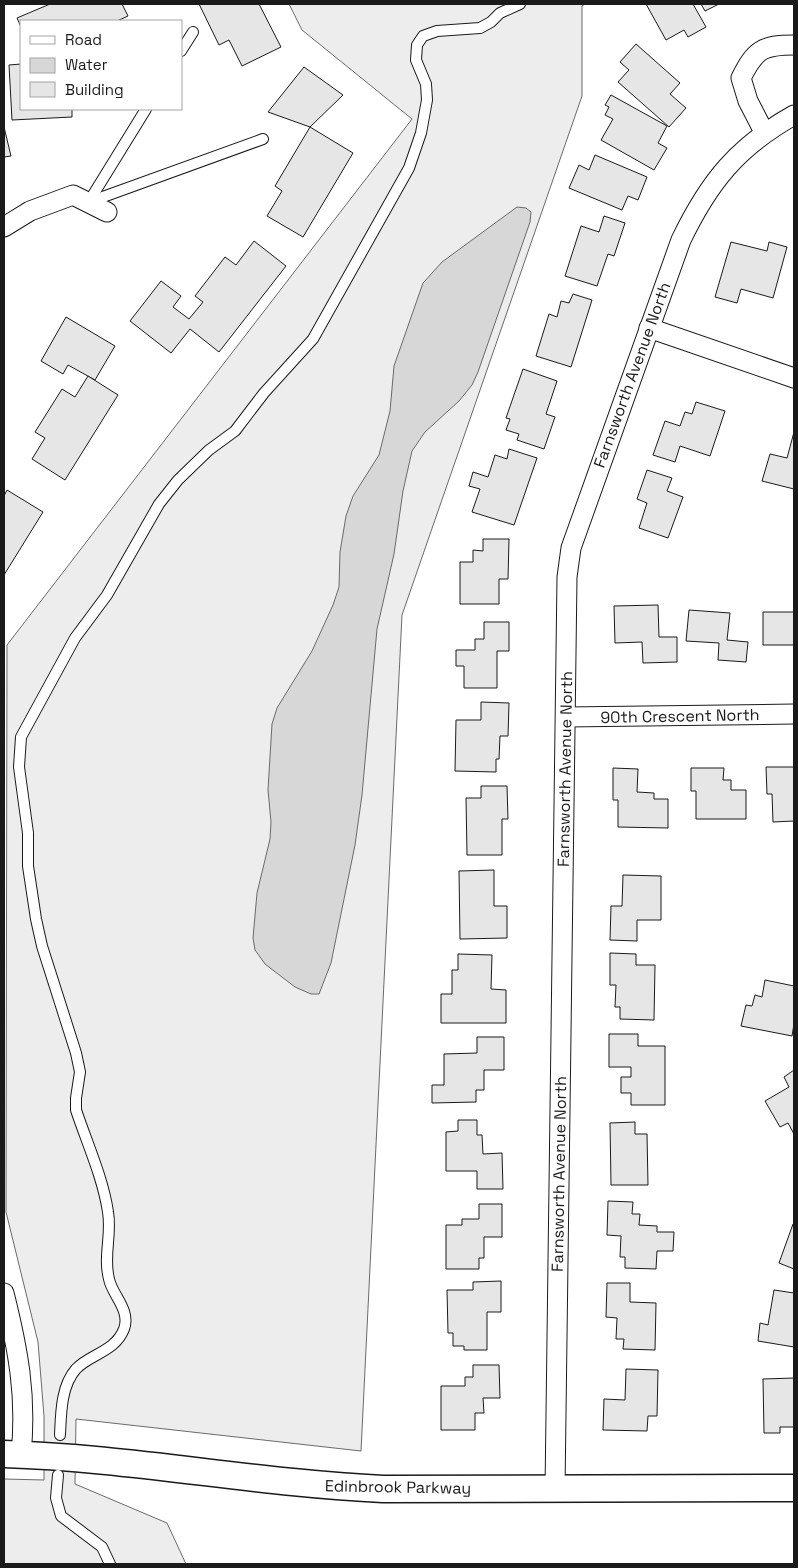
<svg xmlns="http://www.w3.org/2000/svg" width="798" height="1568" font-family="'Space Grotesk',sans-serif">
	<rect width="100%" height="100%" fill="#fff"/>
	<path fill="#ededed" stroke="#6a6a6a" d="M289 4H585L582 6V96L402 615 361 1451 76 1419 75 1484 167 1523 186 1564H4V1479L44 1480V1416L38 1342 6 1212 7 645 412 119 302 30Z"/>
	<path fill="#d7d7d7" stroke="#6a6a6a" d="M517 207 526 208 531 212 530 222 478 372 472 385 459 401 425 432 412 451 403 491 394 554 377 629 362 795 355 845 331 963 319 994H311L295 987 265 964 255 950 253 938 257 893 270 839 271 822 268 790 272 724 277 708 312 651 333 605 339 587 340 552 346 516 353 496 379 455 390 411 394 366 423 283 442 262Z"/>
	<g fill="#e6e6e6" stroke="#1a1a1a">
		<path d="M50 4H122L128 16 117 21H21V27L17 18Z"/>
		<path d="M199 4H259L281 47 242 66 229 40 219 45Z"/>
		<path d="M646 4H693L706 27 688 37 684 30 666 40Z"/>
		<path d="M701 4H719L705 11Z"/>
		<path d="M636 44 680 83 670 94 686 108 669 127 618 82 629 70 620 62Z"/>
		<path d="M21 64V109H72V117L12 120 9 65Z"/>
		<path d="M304 67 343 95 310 127 268 112Z"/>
		<path d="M611 95 667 126 658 143 667 148 654 170 601 140 613 119 605 115 609 107 605 105Z"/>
		<path d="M4 127 11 156 4 157Z"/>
		<path d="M310 127 353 153 303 237 267 216 282 191 275 186Z"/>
		<path d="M595 155 647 177 638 200 628 196 622 210 569 188 579 165 589 170Z"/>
		<path d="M604 216 625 223 614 256 608 254 597 286 565 276 581 226 599 232Z"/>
		<path d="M254 241 286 266 219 352 190 329 171 353 130 321 161 281 181 296 173 307 189 319 203 302 195 296 225 257 236 265Z"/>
		<path d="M731 242 767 251 769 242 787 247 773 298 741 289 737 303 715 297Z"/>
		<path d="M573 294 592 300 571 367 536 356 549 314 557 317 561 301 569 303Z"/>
		<path d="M66 317 115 346 95 380 68 365 63 374 41 361Z"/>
		<path d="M523 369 557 381 546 414 555 417 544 449 517 440 519 434 506 430 510 419 506 418Z"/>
		<path d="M88 376 118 395 65 480 32 459 45 438 35 432 62 389 75 397Z"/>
		<path d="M696 402 725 411 710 456 680 446 675 462 653 455 665 421 680 426 685 412 692 414Z"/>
		<path d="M794 432V489L762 481 770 454 787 458Z"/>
		<path d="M509 449 537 458 514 525 472 512 480 489 469 486 473 472 488 477 495 455 507 459Z"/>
		<path d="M647 470 672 478 667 491 683 497 668 538 639 528 647 503 637 499Z"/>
		<path d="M7 490 43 512 4 575V496Z"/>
		<path d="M483 539H509L508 579H499V604H460V562H473V550L483 551Z"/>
		<path d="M658 605 659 637H677V662L643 663 642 642 615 643 614 606Z"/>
		<path d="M689 610 730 613 727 640 748 642 746 662 718 660 719 643 686 641Z"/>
		<path d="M763 612H794V661V645H763Z"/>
		<path d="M484 622H509V651H497V688H464V666H456V650H475V639H484Z"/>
		<path d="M481 702 509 703 508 736H500L499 759H496V772L455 771 456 720H481Z"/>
		<path d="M766 767H794V821L773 822 772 794H767Z"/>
		<path d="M613 768 638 769 637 792 654 793V799H668V828L618 827V800H613Z"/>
		<path d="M691 768H724L723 780H731V790H746V819H696V791H691Z"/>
		<path d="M481 786H507L508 819H502V855H467L466 798H481Z"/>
		<path d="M494 870V906H507V938L460 939 459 871Z"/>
		<path d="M623 875 661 876V920H637V941L610 940 611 906H622Z"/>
		<path d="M610 953 636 954V965H655L654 1020 620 1019V1007H615L616 985H610Z"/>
		<path d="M458 954 492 955 491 989 506 990V1023H441V994H452V970H458Z"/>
		<path d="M765 980 794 986V1024L792 1036 741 1026 746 1005 752 1006 755 995 762 997Z"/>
		<path d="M609 1034H638V1046H665V1105H631V1093H621V1077H631V1067H609Z"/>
		<path d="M477 1037H504V1070H484V1090H476V1102L432 1103V1085H444V1054L477 1053Z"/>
		<path d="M794 1070V1134L788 1123 780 1127 765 1101 789 1087 784 1077Z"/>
		<path d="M458 1120H477V1135H482L483 1154 502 1153 503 1189H477V1171H446V1132L458 1131Z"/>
		<path d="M635 1122V1134H647L648 1185H611L610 1123Z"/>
		<path d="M608 1201 633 1202 632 1214H640L639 1225 657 1226V1232H674L673 1251H657L656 1269 625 1268V1257H620L621 1236 607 1235Z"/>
		<path d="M479 1204H502V1237H484V1258H479V1269H446V1225H462V1219H479Z"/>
		<path d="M793 1224 794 1225V1269L779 1263Z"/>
		<path d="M501 1281V1312H487V1350H464V1346H453V1333H448L447 1290H473V1282Z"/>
		<path d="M607 1283H630V1302L656 1303 655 1350 623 1349 624 1339H616L617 1318 606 1317Z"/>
		<path d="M774 1290 794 1293V1347L758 1341 760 1323 768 1325Z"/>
		<path d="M473 1365H499L500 1398H483L484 1413H475V1430H441V1386H465V1377H473Z"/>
		<path d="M626 1369 658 1370 657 1416H648L647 1431 603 1430 604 1399 625 1400Z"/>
		<path d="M794 1378V1427H780V1433H764L763 1379Z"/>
	</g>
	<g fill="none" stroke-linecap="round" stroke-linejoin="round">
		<g stroke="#1a1a1a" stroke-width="12">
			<g id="lane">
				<path d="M181 51 193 32"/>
				<path d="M89 202 263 139"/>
				<path d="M88 203 146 109"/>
				<path d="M60 1435C61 1413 61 1386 76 1369 90 1354 115 1352 124 1329 131 1310 112 1295 109 1279 103 1256 112 1235 108 1212 103 1178 87 1143 76 1110V1098L80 1072 76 1053 42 946 36 919 28 866V833L19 767 21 737 75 638 107 595 159 504 178 480 209 450 235 431 264 393 313 339 409 168 421 133 427 100 426 84 416 60 417 45 423 36 437 31 480 28 491 22 500 13 520 4"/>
				<path d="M58 1475 56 1498 61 1516 102 1547 110 1564"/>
			</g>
		</g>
		<g stroke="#1a1a1a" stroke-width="21">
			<g id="street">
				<path d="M764 132 748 101 741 78C755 50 762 45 794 45"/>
				<path d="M4 227 30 211 73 195 107 212"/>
				<path d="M649 328 794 378"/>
				<path d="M566 717 794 714"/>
				<path d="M4 1293C18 1349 27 1396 21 1454"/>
				<path d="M555 1490 567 577 571 548 681 240C709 182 737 147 794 115"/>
			</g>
		</g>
		<g stroke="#1a1a1a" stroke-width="29">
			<path id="secondary" d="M4 1454C131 1458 256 1483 383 1489L794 1488"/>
		</g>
		<use href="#lane" stroke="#fff" stroke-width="10"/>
		<use href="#street" stroke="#fff" stroke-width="19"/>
		<use href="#secondary" stroke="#fff" stroke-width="26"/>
	</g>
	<g text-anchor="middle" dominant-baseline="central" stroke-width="4" stroke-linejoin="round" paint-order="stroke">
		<g font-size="16" fill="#1a1a1a" stroke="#fff">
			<text transform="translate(632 375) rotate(-70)">Farnsworth Avenue North</text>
			<text transform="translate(680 716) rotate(-1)">90th Crescent North</text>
			<text transform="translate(565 769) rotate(-89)">Farnsworth Avenue North</text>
			<text transform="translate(559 1174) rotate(-89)">Farnsworth Avenue North</text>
			<text transform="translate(398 1487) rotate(1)">Edinbrook Parkway</text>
		</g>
	</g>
	<rect width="798" height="1568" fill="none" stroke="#1a1a1a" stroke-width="10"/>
	<rect x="20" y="20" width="162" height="90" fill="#ffffff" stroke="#a3a3a3"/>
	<rect x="30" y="36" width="25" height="8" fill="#ffffff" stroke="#a3a3a3"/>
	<text x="65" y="45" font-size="15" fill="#1a1a1a">Road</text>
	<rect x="30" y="58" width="25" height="15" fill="#d7d7d7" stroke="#a3a3a3"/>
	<text x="65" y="70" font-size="15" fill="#1a1a1a">Water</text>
	<rect x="30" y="82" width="25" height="15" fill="#e6e6e6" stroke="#a3a3a3"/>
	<text x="65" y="95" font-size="15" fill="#1a1a1a">Building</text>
</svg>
